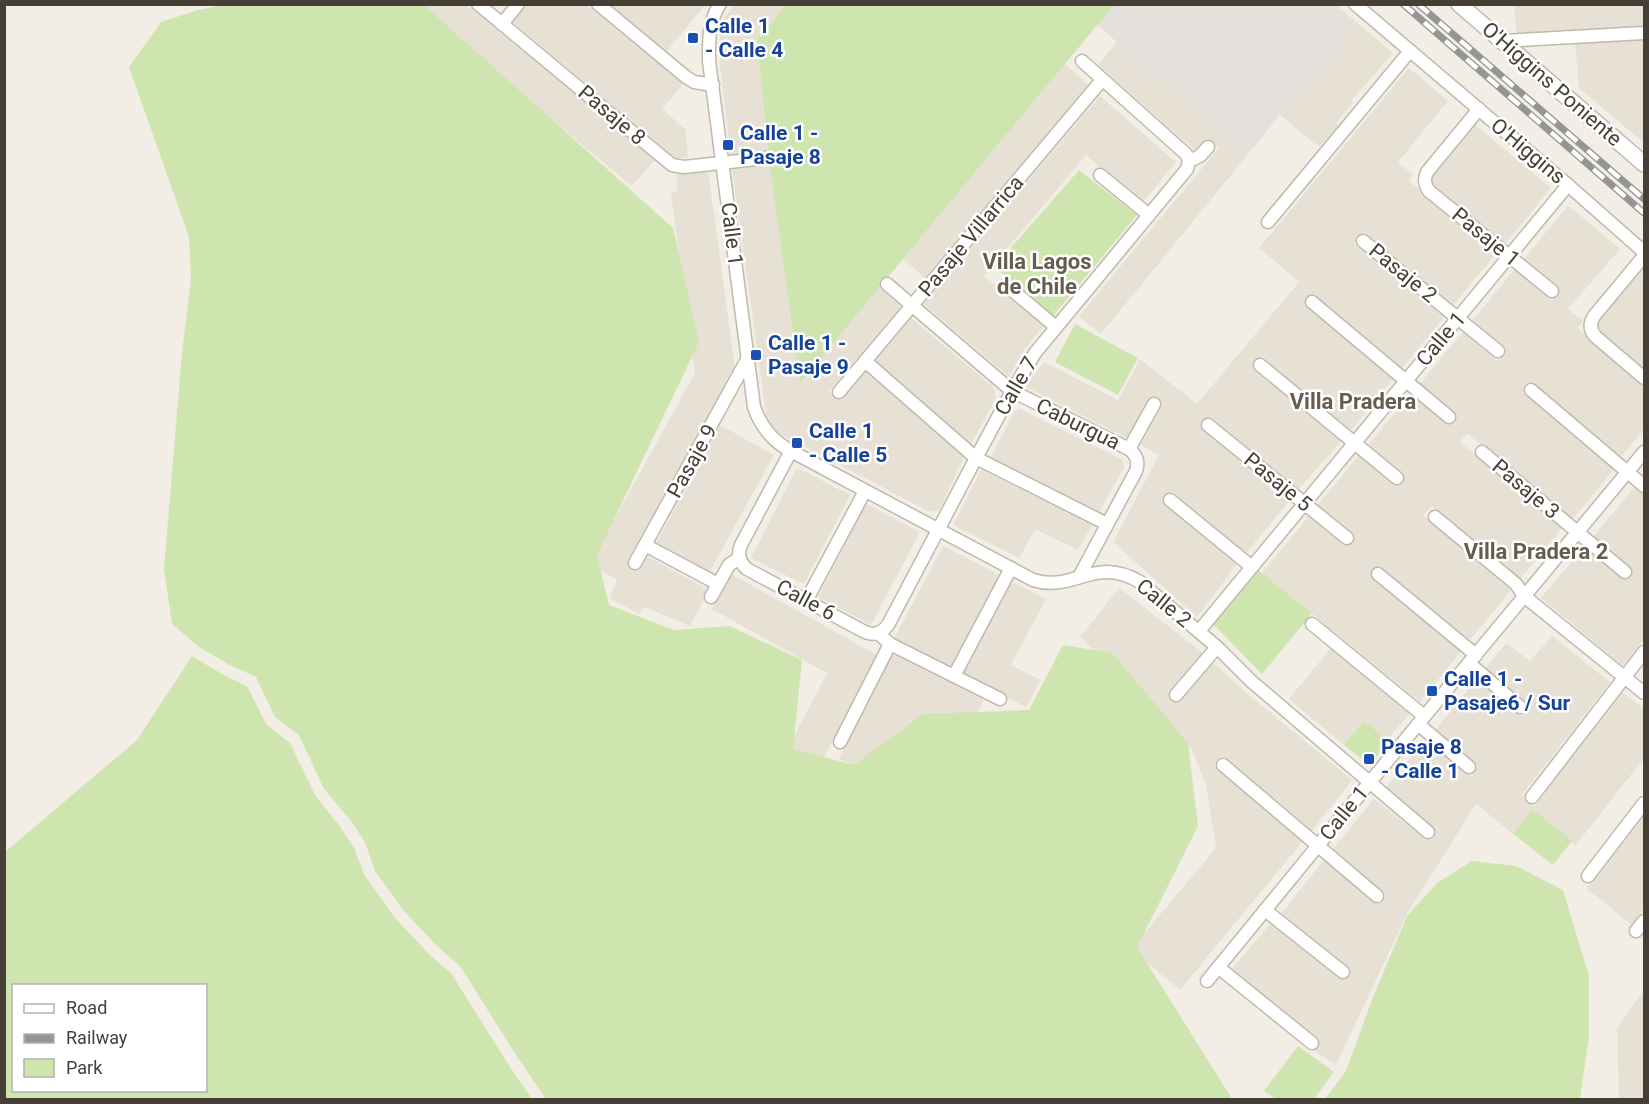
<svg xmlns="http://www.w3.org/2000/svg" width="1649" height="1104" font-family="Roboto,sans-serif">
	<rect width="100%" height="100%" fill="#f2eee6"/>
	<g fill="#e6e0d5">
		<path d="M413 5H466L655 160 632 186Z"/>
		<path d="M524 5H586L683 84 662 109 686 130 688 158H676L511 21Z"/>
		<path d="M609 5H705L666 52Z"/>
		<path d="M735 5H786L757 40 768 152 731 156 719 57 720 35 725 17Z"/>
		<path d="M1514 5H1644V143L1579 88 1574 31 1517 35Z"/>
		<path d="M1356 22 1393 53 1351 101 1353 103 1336 123 1338 126 1319 147 1280 115Z"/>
		<path d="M1117 42 1248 154 1101 334 1079 316 1219 148 1207 138 1196 151 1098 65Z"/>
		<path d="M1065 64 1089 85 925 278 903 259Z"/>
		<path d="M1409 68 1448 101 1398 162 1413 175 1409 181 1496 253 1453 306 1363 232 1354 244 1444 317 1402 368 1314 294 1304 305 1393 379 1350 431 1262 357 1253 368 1341 441 1299 489 1211 418 1202 428 1290 500 1246 553 1171 491 1163 501 1237 564 1197 617 1113 542 1159 455 1141 445 1163 403 1151 397 1127 438 1026 387 1044 362 1118 400 1140 359 1197 404 1299 282 1259 248Z"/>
		<path d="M1100 96 1176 162 1142 203 1086 155 984 276 1044 325 1024 350 1009 377 924 304Z"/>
		<path d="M1473 123 1551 188 1505 244 1432 185 1430 172Z"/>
		<path d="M770 164 800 382 879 287 899 305V309L829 391 841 401 866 372 964 457 939 510 930 512 788 438 778 432 770 423 766 414 732 169Z"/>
		<path d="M708 170 735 368 627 565 638 571 646 556 709 590 690 626 645 607 639 614 610 598 617 580 590 564 695 373 671 194 677 191V174Z"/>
		<path d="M1567 207H1570L1620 249 1568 309 1583 321 1578 328 1644 385V430L1621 457 1532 382 1523 392 1614 469 1571 521 1467 433 1460 442 1562 528 1519 580 1432 506 1423 515 1511 590 1470 640 1379 566 1371 577 1461 651 1420 702 1262 573 1309 516 1345 546 1353 537 1317 506 1360 454 1397 485 1404 477 1367 446 1411 394 1447 424 1455 416 1419 385 1463 332 1498 361 1506 353 1471 322 1515 269 1552 299 1559 290 1523 260Z"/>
		<path d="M1641 272 1644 275V369L1597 328 1596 324Z"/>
		<path d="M910 317 993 387 996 398 970 446 877 365 876 359Z"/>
		<path d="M1020 409 1121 459 1125 466 1099 512 990 458 1015 411Z"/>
		<path d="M720 425 774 455 709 573 656 544Z"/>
		<path d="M797 468 850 495 804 584 751 558Z"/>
		<path d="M981 470 1092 525 1078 550 1035 529 1019 558 953 525Z"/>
		<path d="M1636 485 1644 492V639L1625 664 1622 665 1541 598 1585 546 1624 579 1631 570 1593 537Z"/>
		<path d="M866 504 920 532 871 625 818 597Z"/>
		<path d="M943 546 999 575 1000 579 952 666H948L894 639Z"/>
		<path d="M731 574 877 655 822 761 788 748 827 673 712 609Z"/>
		<path d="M1015 583 1046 599 1011 665 1041 680 1026 707 966 675 963 671 1010 585Z"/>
		<path d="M1119 588 1203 653 1169 694 1176 701 1210 660 1250 696 1352 780 1311 832 1222 755 1213 764 1303 841 1180 990 1131 949 1216 848 1206 785 1192 750 1170 723 1080 637Z"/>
		<path d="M1552 636 1610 682 1521 796 1534 807 1622 692 1644 709V758L1576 845 1532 810 1513 834 1476 804 1408 912 1336 1065 1312 1049 1317 1040 1230 971 1272 922 1344 979 1350 971 1280 915 1324 860 1379 903 1385 894 1332 850 1374 799 1426 840 1433 832 1384 790 1425 740 1471 776 1478 766 1435 730 1477 679 1521 714 1528 705 1485 669 1506 643 1530 661Z"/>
		<path d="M1331 648 1410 713 1387 740 1364 721 1344 745 1289 699Z"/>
		<path d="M892 654 984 700 963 739 864 770 839 759Z"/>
		<path d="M1644 813V909L1632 925 1586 888Z"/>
		<path d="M1644 990V1099H1619L1617 1028Z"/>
	</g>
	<path fill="#e5e0db" d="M1114 5H1336L1356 22 1248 154 1097 25Z"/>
	<g fill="#cfe5b0" fill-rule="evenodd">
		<path d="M224 5H424L673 228 699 342 597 555 609 605 674 630 729 626 802 660 793 749 854 765 923 714 1029 710 1063 645 1112 653 1188 743 1198 826 1137 947 1232 1099H546L518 1058 460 966 437 946 404 911 375 871 365 842 351 821 324 789 299 735 275 717 256 677 228 664 199 647 172 624 164 569 182 352 191 279 189 237 129 67 161 22 198 10Z"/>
		<path d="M786 5H1114L800 383 768 152 757 40Z"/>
		<path d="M1079 170 1137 215 1053 316 994 267Z"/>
		<path d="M1075 324 1138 358 1118 395 1055 362Z"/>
		<path d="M1258 570 1312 613 1262 674 1213 624Z"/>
		<path d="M192 656 222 674 247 686 266 724 290 743 315 795 341 828 354 848 365 876 395 918 430 955 451 973 508 1064 532 1099H5V852L137 740ZM14 986H206V1090H14Z"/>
		<path d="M1364 721 1389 741 1371 763H1367L1344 745Z"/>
		<path d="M1532 809 1572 841 1553 865 1513 834Z"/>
		<path d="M1472 861 1516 866 1563 890 1589 976V1036L1580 1099H1325L1346 1071 1373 997 1407 916 1437 883Z"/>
		<path d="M1298 1046 1334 1072 1314 1099H1276L1264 1091Z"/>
	</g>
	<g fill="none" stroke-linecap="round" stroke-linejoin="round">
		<g stroke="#c0b9ac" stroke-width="15">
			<g id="minor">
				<path d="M478 4 672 165 684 167 767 158"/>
				<path d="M598 4 686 77 694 82 713 85"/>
				<path d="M720 4C708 22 709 41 709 61L754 407C761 427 772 441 791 451L1033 580C1074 593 1094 555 1140 582L1217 647 1251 681 1428 832"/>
				<path d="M1355 4 1568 185 1644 252"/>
				<path d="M502 24 518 4"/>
				<path d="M1502 41 1644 33"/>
				<path d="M1082 61 1186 154 1189 161"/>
				<path d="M1479 109 1427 172C1424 179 1424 184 1429 191L1552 291"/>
				<path d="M1100 175 1149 215"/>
				<path d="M1268 222 1410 51"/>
				<path d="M1363 241 1498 351"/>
				<path d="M1644 256 1594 316C1589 324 1590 331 1596 337L1644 378"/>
				<path d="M887 284 1012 391 1129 449C1137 455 1139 462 1136 471L1079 577"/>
				<path d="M1006 285 1056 327"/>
				<path d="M1312 302 1449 417"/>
				<path d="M865 361 976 458 1107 524"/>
				<path d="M1260 365 1397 478"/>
				<path d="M1531 390 1644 486"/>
				<path d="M839 392 1102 80"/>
				<path d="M1208 425 1347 538"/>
				<path d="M1129 449 1154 404"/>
				<path d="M791 451 741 545C737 554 739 562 747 569L863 631C873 636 881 634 888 625L976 458 1012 391 1035 353 1187 169 1189 161 1200 156 1208 147"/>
				<path d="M1482 452 1625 572"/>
				<path d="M1170 500 1252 567"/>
				<path d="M1435 517 1516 584 1524 596 1644 693"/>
				<path d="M645 545 718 584"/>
				<path d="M635 563 748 358"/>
				<path d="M1378 574 1476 655"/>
				<path d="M711 597 729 565 739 558"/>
				<path d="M806 601 865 491"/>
				<path d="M1312 624 1424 716"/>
				<path d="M1199 631 1568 185"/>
				<path d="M878 633 890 644 1000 699"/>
				<path d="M1469 663 1520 707"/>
				<path d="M954 676 1011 568"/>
				<path d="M1176 695 1217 647"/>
				<path d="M1418 724 1469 767"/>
				<path d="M840 742 890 644"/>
				<path d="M1223 765 1377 896"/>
				<path d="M1532 797 1644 652"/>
				<path d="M1588 876 1644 803"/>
				<path d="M1265 910 1343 972"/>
				<path d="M1636 931 1644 921"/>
				<path d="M1218 967 1312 1043"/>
				<path d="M1207 981 1370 782 1644 452"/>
			</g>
		</g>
		<g stroke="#c0b9ac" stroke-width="18">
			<path id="tertiary" d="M1459 4 1644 164"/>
		</g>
		<use href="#minor" stroke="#fff" stroke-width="12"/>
		<use href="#tertiary" stroke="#fff" stroke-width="15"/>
		<g stroke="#959595" stroke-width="7">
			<g id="rail">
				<path d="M1403 4 1644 213"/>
				<path d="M1418 4 1644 199"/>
			</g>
		</g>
		<use href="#rail" stroke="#fff" stroke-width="4.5" stroke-dasharray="14" stroke-linecap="butt"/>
	</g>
	<g fill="#1a4fb4" stroke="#fff" stroke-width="2">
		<rect x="687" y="32" width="12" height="12" rx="3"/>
		<rect x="722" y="139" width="12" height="12" rx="3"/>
		<rect x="750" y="349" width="12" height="12" rx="3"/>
		<rect x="791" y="437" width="12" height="12" rx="3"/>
		<rect x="1426" y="685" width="12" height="12" rx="3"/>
		<rect x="1363" y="753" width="12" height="12" rx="3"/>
	</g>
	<g text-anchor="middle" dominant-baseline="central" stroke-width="5" stroke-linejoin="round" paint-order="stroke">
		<g font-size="21" font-weight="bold" fill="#164399" stroke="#fff" text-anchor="start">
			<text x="705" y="26">Calle 1<tspan x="705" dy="24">- Calle 4</tspan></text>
			<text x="740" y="133">Calle 1 -<tspan x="740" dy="24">Pasaje 8</tspan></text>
			<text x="768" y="343">Calle 1 -<tspan x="768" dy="24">Pasaje 9</tspan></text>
			<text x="809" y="431">Calle 1<tspan x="809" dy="24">- Calle 5</tspan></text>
			<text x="1444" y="679">Calle 1 -<tspan x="1444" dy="24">Pasaje6 / Sur</tspan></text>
			<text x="1381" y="747">Pasaje 8<tspan x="1381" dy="24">- Calle 1</tspan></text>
		</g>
		<g font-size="21" fill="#453f36" stroke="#fff">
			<text transform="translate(1552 84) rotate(41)">O'Higgins Poniente</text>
			<text transform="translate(612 115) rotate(40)">Pasaje 8</text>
			<text transform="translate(1528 151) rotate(40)">O'Higgins</text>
			<text transform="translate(732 234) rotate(83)">Calle 1</text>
			<text transform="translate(971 236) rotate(-50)">Pasaje Villarrica</text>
			<text transform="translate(1486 237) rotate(39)">Pasaje 1</text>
			<text transform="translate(1403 273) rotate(39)">Pasaje 2</text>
			<text transform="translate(1441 339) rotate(-50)">Calle 1</text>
			<text transform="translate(1016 386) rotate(-60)">Calle 7</text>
			<text transform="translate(1078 424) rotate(26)">Caburgua</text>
			<text transform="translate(692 461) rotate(-61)">Pasaje 9</text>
			<text transform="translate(1278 482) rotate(39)">Pasaje 5</text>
			<text transform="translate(1526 489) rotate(40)">Pasaje 3</text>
			<text transform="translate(806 600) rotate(28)">Calle 6</text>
			<text transform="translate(1164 603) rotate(39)">Calle 2</text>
			<text transform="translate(1344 813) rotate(-51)">Calle 1</text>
		</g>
		<g font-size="22" font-weight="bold" fill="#675c4d" stroke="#fff">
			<text x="1037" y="261">Villa Lagos<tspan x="1037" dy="25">de Chile</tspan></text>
			<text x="1353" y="401">Villa Pradera</text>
			<text x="1536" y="551">Villa Pradera 2</text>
		</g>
	</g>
	<rect width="1649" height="1104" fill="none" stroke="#453f36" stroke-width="12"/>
	<rect x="12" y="984" width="195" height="108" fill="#ffffff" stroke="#b5b2af" stroke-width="1.5"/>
	<rect x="24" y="1004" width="30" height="9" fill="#ffffff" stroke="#b5b2af" stroke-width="1.5"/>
	<text x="66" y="1014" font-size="18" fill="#453f36">Road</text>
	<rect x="24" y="1034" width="30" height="9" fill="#959595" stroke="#b5b2af" stroke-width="1.5"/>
	<text x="66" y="1044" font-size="18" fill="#453f36">Railway</text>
	<rect x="24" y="1059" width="30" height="18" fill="#cfe5b0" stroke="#b5b2af" stroke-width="1.5"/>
	<text x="66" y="1074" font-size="18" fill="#453f36">Park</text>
</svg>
